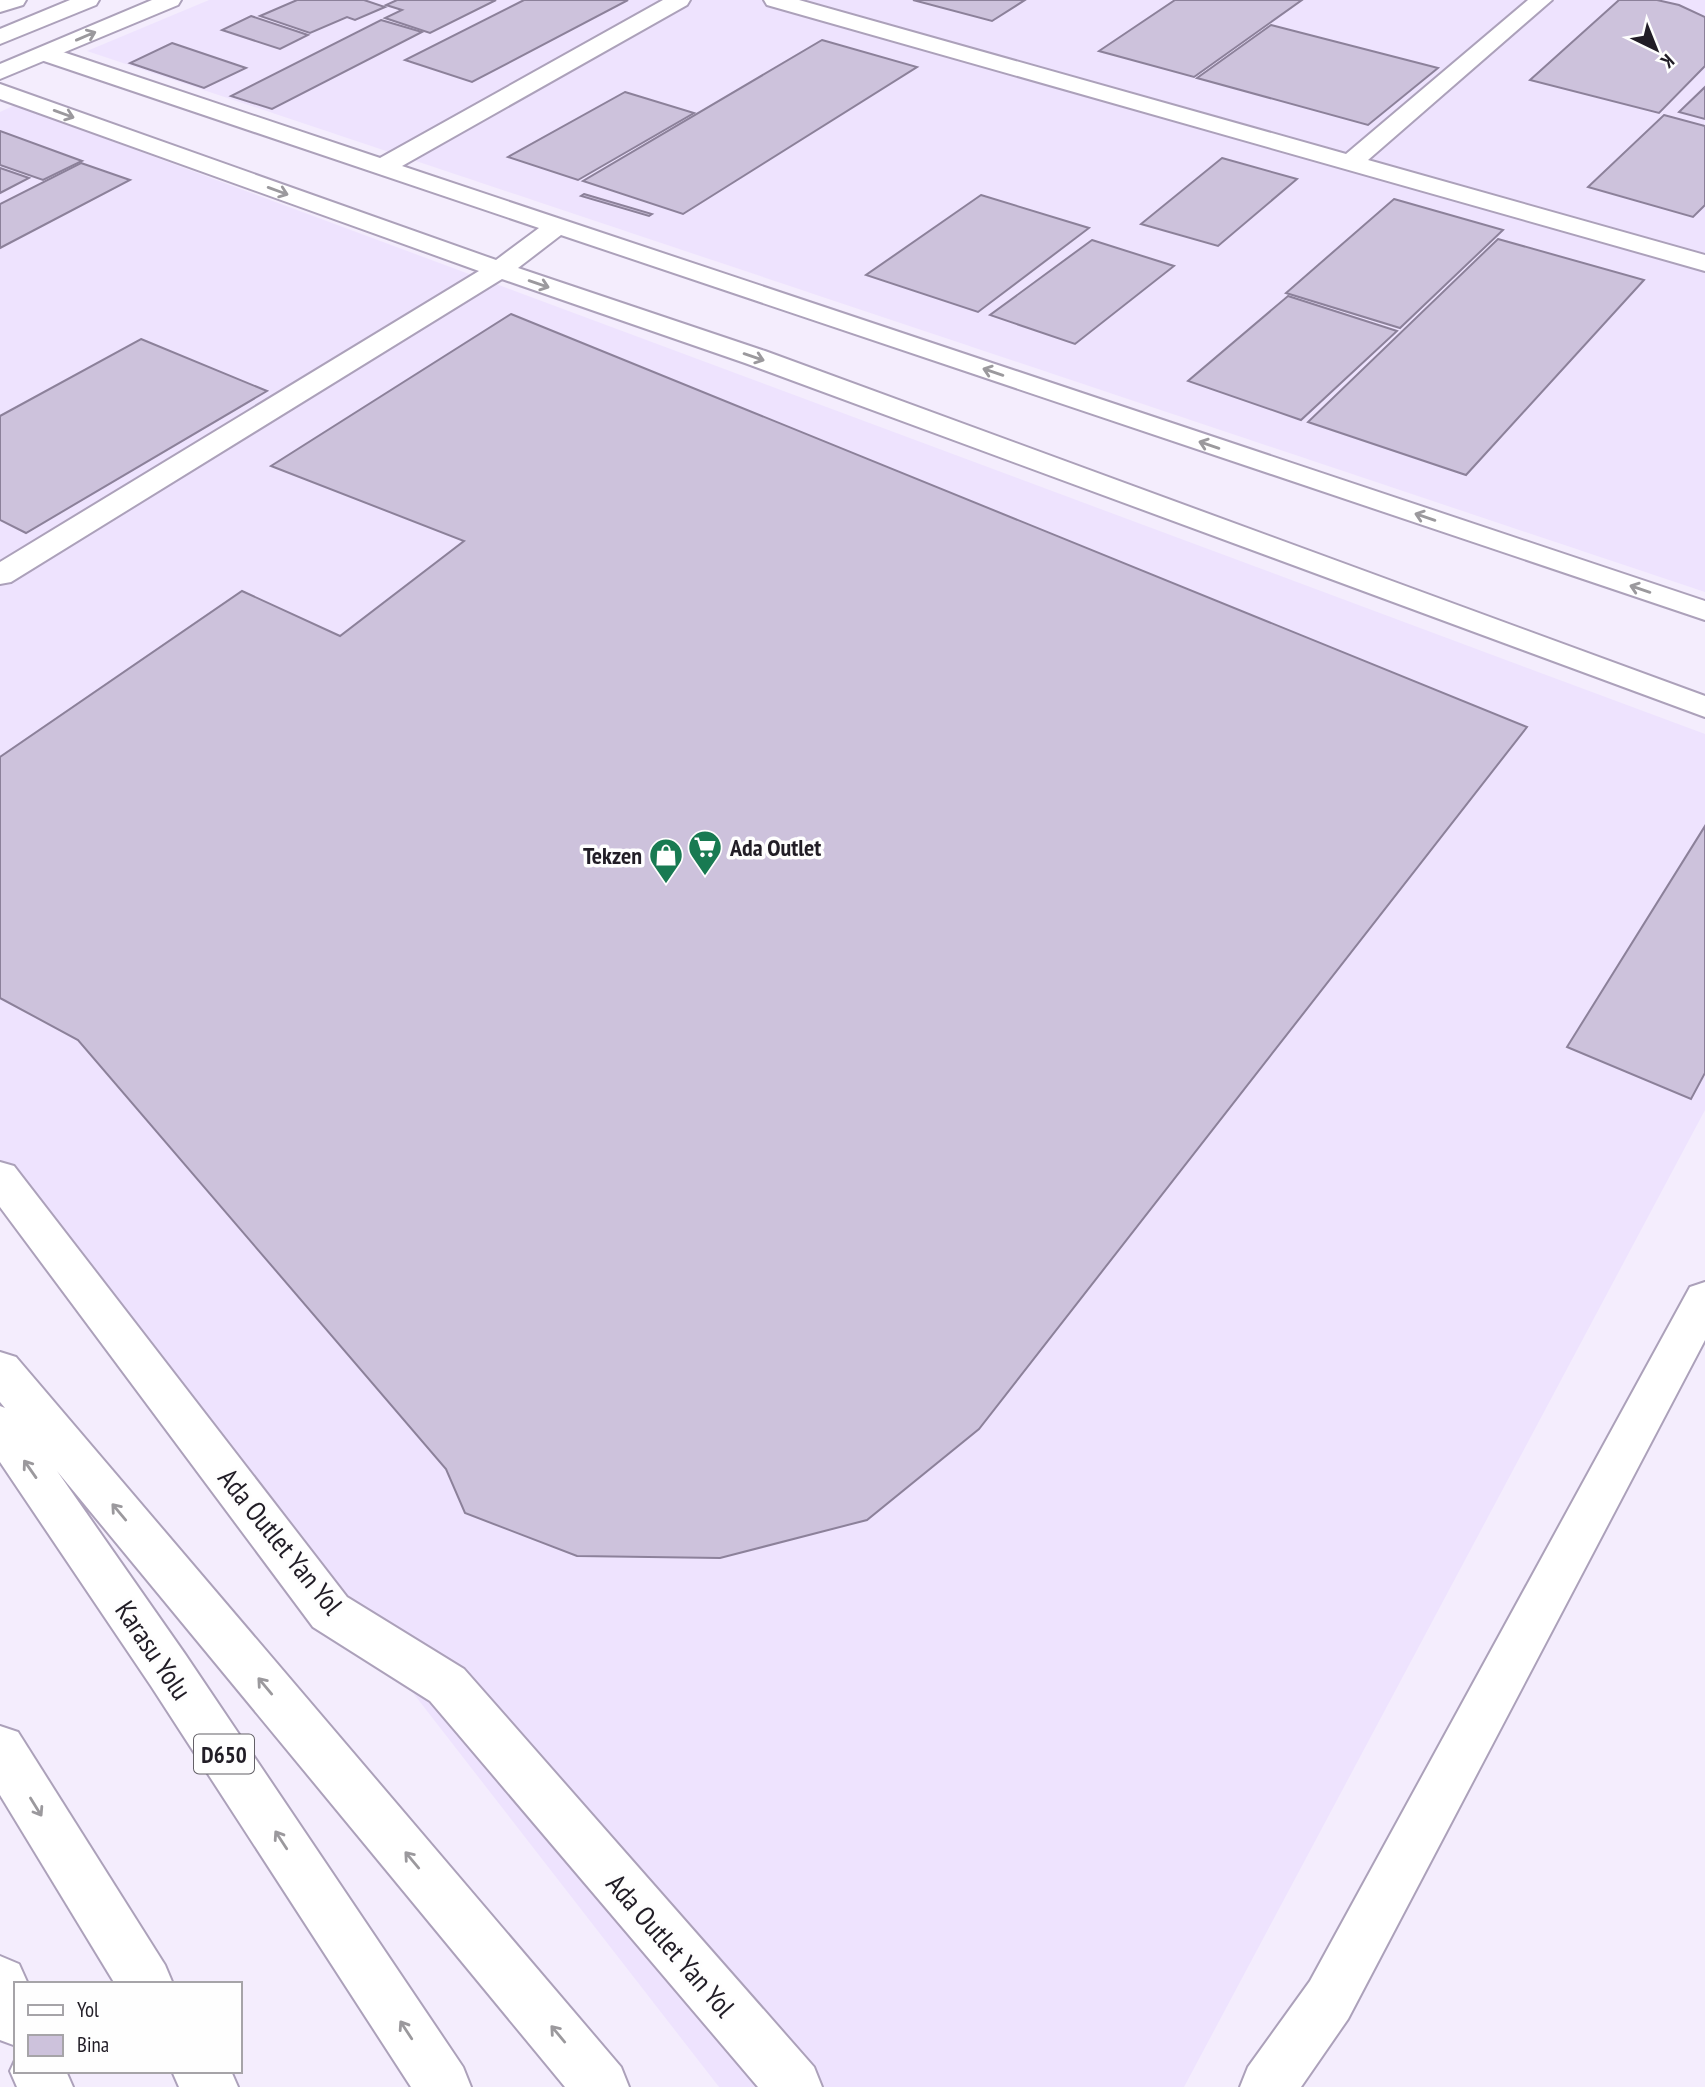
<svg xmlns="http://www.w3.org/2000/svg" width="1705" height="2087" font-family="'PT Sans Narrow',sans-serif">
	<rect width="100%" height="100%" fill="#f4edfd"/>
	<g fill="#eee3fe">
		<path d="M209 0H1705V592L87 51Z"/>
		<path d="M15 105 1705 734V1110L1184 2087H719L0 1161V112Z"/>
	</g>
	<g fill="#cdc2dc" stroke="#8c819a" stroke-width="2">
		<path d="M297 0H364L385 7 355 20 347 17 310 33 260 16Z"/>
		<path d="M397 0H496L430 33 385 18 402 10 386 5Z"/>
		<path d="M524 0H628L472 82 405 60Z"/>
		<path d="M913 0H1025L992 21Z"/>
		<path d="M1175 0H1302L1194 77 1099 51Z"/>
		<path d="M1619 0H1657L1679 5 1705 17V66L1659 113 1530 80Z"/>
		<path d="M251 16 308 35 280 49 222 30Z"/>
		<path d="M381 20 422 32 272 109 231 96Z"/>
		<path d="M1271 25 1438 68 1368 125 1197 78Z"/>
		<path d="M822 40 917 67 683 214 583 181Z"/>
		<path d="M172 43 246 68 204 88 130 63Z"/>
		<path d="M1705 87V119L1679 112Z"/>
		<path d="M625 92 694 113 578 180 508 157Z"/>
		<path d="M1664 115 1705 126V205L1693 217 1588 187Z"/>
		<path d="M0 131 82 161 43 180 0 165Z"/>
		<path d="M1222 158 1297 179 1218 246 1141 224Z"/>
		<path d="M81 163 130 180 0 248V204Z"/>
		<path d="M0 168 29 178 0 193Z"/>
		<path d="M584 194 652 214 649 216 581 196Z"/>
		<path d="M981 195 1089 228 978 312 866 275Z"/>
		<path d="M1394 199 1503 230 1400 328 1286 293Z"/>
		<path d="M1498 239 1644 280 1466 475 1308 422Z"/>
		<path d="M1092 240 1174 266 1075 344 990 315Z"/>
		<path d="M1288 296 1397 331 1301 420 1188 381Z"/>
		<path d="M511 314 1527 727 979 1429 867 1520 720 1558 577 1556 465 1513 446 1469 78 1040 0 998V757L242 591 340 636 464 541 271 466Z"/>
		<path d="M141 339 267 391 26 533 0 520V416Z"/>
		<path d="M1705 826V1073L1691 1099 1567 1047Z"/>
	</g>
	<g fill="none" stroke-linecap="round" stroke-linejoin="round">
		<g stroke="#aca1ba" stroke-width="4">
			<g id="lane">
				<path d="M0 0H26L23 5 0 12Z"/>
				<path d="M663 0H690L687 5 402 166 1705 601V620L561 235 518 268 765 351 1705 696V717L745 363 502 279 11 582 0 584V562L479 271 0 99V84L496 260 539 228 38 59 35 54 38 49H54L380 158Z"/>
				<path d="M764 0H799L1346 154 1528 0H1552L1368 160 1705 255V271L767 5Z"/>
				<path d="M0 1162 14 1166 347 1597 464 1669 814 2067 822 2087H758L430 1701 313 1627 0 1207Z"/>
			</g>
		</g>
		<g stroke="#aca1ba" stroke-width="4">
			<path id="street" d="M1705 1282V1340L1348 2019 1301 2087H1240L1248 2067 1310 1981 1690 1287Z"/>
		</g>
		<g stroke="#aca1ba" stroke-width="4">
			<g id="secondary">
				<path d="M70 0H99L96 5 0 44V29Z"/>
				<path d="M152 0H181L178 5 0 79V64Z"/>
			</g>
		</g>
		<g stroke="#aca1ba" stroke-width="4">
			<g id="highway">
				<path d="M0 1352 16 1357 621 2067 629 2087H565L57 1471 185 1654 463 2067 471 2087H411L151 1686 0 1462V1406L5 1408 0 1402Z"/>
				<path d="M0 1726 18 1732 165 1965 173 1984H115L0 1795Z"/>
				<path d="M0 1956 19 1964 28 1984H16V2046L0 2040Z"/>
				<path d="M16 2058V2071H66L73 2087H17L10 2071Z"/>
				<path d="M172 2071H231L238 2087H179Z"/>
			</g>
		</g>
		<use href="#lane" fill="#fff" fill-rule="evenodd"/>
		<use href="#street" fill="#fff" fill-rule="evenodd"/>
		<use href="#secondary" fill="#fff" fill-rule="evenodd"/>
		<use href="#highway" fill="#fff" fill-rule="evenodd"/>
	</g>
	<defs><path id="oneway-shaft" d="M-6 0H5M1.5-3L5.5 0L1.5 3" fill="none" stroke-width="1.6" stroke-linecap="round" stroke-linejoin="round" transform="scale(1.75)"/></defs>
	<g stroke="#9b999d">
		<use href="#oneway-shaft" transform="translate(86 36) rotate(-23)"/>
		<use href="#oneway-shaft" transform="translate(64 114) rotate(20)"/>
		<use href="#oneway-shaft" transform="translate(278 191) rotate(20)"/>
		<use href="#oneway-shaft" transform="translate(539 284) rotate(19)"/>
		<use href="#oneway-shaft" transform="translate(754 357) rotate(19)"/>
		<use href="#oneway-shaft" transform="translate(993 372) rotate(-161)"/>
		<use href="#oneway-shaft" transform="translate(1209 445) rotate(-161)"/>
		<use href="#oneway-shaft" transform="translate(1425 517) rotate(-161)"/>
		<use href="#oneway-shaft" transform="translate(1640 589) rotate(-161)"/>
		<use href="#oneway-shaft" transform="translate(30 1469) rotate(-125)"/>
		<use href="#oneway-shaft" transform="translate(119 1512) rotate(-130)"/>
		<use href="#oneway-shaft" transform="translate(265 1686) rotate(-130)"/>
		<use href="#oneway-shaft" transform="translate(36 1807) rotate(58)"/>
		<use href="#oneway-shaft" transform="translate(281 1840) rotate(-123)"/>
		<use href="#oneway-shaft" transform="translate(412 1860) rotate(-130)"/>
		<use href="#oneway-shaft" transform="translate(406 2030) rotate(-123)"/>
		<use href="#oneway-shaft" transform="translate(558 2034) rotate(-130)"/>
	</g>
	<defs>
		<g id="supermarket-pin" transform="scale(1.75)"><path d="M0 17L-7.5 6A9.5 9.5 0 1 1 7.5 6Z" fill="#187a52" stroke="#fefefe"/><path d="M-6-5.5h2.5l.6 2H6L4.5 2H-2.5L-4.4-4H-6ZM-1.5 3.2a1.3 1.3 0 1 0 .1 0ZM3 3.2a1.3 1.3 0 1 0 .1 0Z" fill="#fff"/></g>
		<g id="shop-pin" transform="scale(1.75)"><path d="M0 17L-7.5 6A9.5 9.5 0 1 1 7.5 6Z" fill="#187a52" stroke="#fefefe"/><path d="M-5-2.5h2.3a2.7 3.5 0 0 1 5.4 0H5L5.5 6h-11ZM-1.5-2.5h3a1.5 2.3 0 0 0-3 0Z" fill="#fff"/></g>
	</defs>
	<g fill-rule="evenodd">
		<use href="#supermarket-pin" x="705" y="847"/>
		<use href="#shop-pin" x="666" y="855"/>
	</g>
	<g text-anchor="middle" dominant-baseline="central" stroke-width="7" stroke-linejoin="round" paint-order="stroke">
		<rect fill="#fefefe" stroke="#636067" stroke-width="2" x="194" y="1734.5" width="60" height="39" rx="5"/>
		<g font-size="23" font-weight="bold" fill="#211d26">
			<text x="224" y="1754">D650</text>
		</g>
		<g font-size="24" font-weight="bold" fill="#211d26" stroke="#fefefe" text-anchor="start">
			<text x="730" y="847">Ada Outlet</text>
			<text x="642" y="855" text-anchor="end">Tekzen</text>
		</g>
		<g font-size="28" fill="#211d26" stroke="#fefefe">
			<text transform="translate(281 1541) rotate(51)">Ada Outlet Yan Yol</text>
			<text transform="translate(154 1650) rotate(56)">Karasu Yolu</text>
			<text transform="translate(671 1945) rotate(49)">Ada Outlet Yan Yol</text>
		</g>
	</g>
	<rect x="14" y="1982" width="228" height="91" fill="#fefefe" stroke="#a6a4a8" stroke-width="2"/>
	<rect x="28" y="2005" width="35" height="10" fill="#ffffff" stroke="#a6a4a8" stroke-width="2"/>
	<text x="77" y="2017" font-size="21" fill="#211d26">Yol</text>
	<rect x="28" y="2035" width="35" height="21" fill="#cdc2dc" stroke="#a6a4a8" stroke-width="2"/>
	<text x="77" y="2052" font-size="21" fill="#211d26">Bina</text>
	<g transform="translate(1656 49) rotate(137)" stroke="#fefefe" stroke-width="5" paint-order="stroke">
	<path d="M0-5L12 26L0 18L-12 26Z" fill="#211d26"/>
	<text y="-10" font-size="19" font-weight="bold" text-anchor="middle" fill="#211d26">K</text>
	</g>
</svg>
